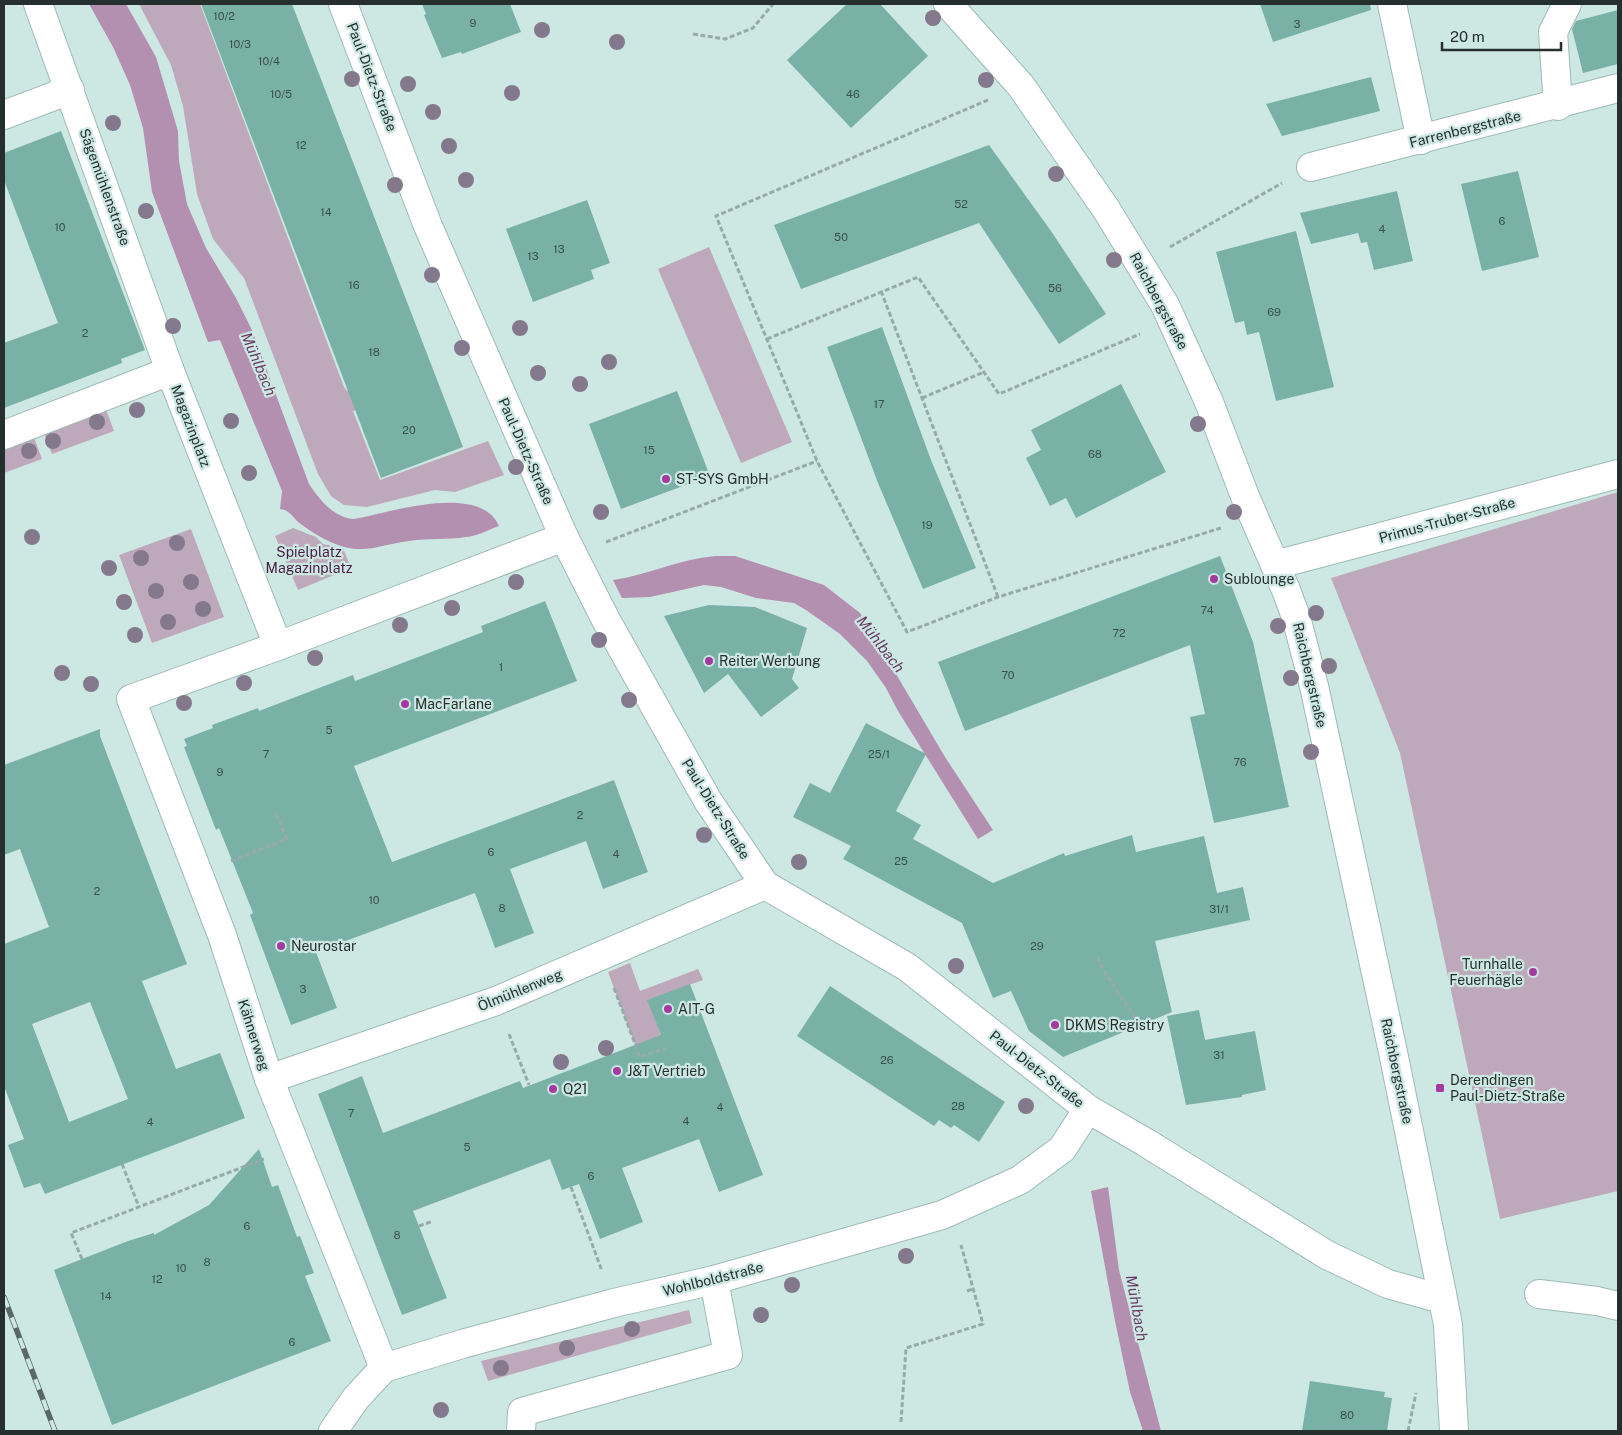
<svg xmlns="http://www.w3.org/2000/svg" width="1622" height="1435" font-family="'Public Sans',sans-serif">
	<rect width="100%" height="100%" fill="#cde8e3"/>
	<g fill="#bea8bb">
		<path d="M139 4H200L344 387 347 391 358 387 366 406 353 411 380 480 488 441 504 475 455 492 435 490 367 507 344 505 331 496 318 474 244 278 213 239 197 194 183 106 171 65Z"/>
		<path d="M709 247 792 442 741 463 658 269Z"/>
		<path d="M105 407 114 431 52 454 43 431Z"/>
		<path d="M33 435 42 459 4 473V445Z"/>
		<path d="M1618 492V1191L1500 1219 1400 753 1331 578Z"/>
		<path d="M293 528 316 537 323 544 343 548 351 568 298 590 275 536Z"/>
		<path d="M191 529 224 617 152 643 119 555Z"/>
		<path d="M630 963 640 991 698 969 703 980 648 1000 666 1049 640 1058 608 972Z"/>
		<path d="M689 1310 692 1323 488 1381 481 1361Z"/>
	</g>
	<g fill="#b390af">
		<path d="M89 4H126L156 57 178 131 179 161 187 204 206 248 236 298 252 330 309 484C319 499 334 518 354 519 388 513 480 482 499 526 488 530 477 536 466 537 448 540 428 538 409 541 382 544 366 555 338 545 324 540 310 531 298 522 292 516 289 510 280 509L282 491 220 340 208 342 152 192 143 128 130 85 113 47Z"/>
		<path d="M715 556H735L824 585 860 613 945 757 993 830 978 839 898 711 886 688 867 661 840 634 806 610 794 603 756 598 721 587 704 585 650 597 622 598 613 580C648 575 680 559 715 556Z"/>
		<path d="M1108 1187 1119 1270 1161 1431H1143L1130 1392 1115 1321 1091 1191Z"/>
	</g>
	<g fill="#79b1a7" fill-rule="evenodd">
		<path d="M201 4H292L463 447 381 478Z"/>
		<path d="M422 4H510L521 32 462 54 461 52 442 58 424 15 426 14Z"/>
		<path d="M847 4H880L928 56 851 128 787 60Z"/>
		<path d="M1260 4H1370L1371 10 1273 42Z"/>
		<path d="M1618 10V64L1583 73 1572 29 1576 21Z"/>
		<path d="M1371 77 1380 111 1282 136 1266 104Z"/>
		<path d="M61 131 145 350 121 359 122 363 4 408V343L58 323 4 180V153Z"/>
		<path d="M989 145 1051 231 1106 314 1059 344 979 223 801 289 774 225Z"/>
		<path d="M1518 171 1539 257 1482 271 1461 184Z"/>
		<path d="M1397 191 1413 261 1374 270 1367 242 1361 243 1358 233 1311 244 1300 213Z"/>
		<path d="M587 200 610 263 591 270 594 279 533 302 506 229Z"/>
		<path d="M1296 231 1334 387 1276 401 1259 332 1247 335 1244 321 1235 323 1216 252Z"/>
		<path d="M882 327 931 460 976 568 923 589 878 483 827 347Z"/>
		<path d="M1121 384 1166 472 1076 518 1066 498 1050 506 1026 458 1041 450 1031 430Z"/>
		<path d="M677 391 710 476 621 509 589 424Z"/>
		<path d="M1220 556 1253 642 1289 807 1214 823 1190 717 1205 714 1190 645 965 731 938 662Z"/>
		<path d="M545 601 577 681 354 766 392 862 614 780 648 872 603 889 586 841 510 869 534 933 495 948 475 893 316 952 337 1008 291 1025 250 915 253 913 219 828 216 830 184 747 187 746 184 739 213 728 212 725 258 708 259 711 353 675 355 681 426 654 483 632 481 626Z"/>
		<path d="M709 605 755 607 807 628 792 679 799 688 761 717 728 674 704 693 664 616Z"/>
		<path d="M866 723 926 754 896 811 921 825 913 839 993 883 1064 853 1065 856 1132 835 1136 852 1204 836 1217 893 1243 887 1250 920 1155 941 1172 1012 1063 1057 1029 1031 1011 991 993 998 962 923 843 859 851 846 793 817 810 783 830 793Z"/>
		<path d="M100 729V736L187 964 142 981 176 1069 220 1053 245 1118 45 1194 40 1183 24 1188 8 1145 24 1139 4 1086V944L49 927 20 849 4 855V765ZM90 1002 128 1099 69 1122 32 1024Z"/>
		<path d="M690 984 763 1175 719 1192 699 1139 622 1168 643 1222 600 1239 579 1184 562 1190 550 1159 413 1211 447 1298 402 1315 318 1094 362 1076 383 1133 520 1081 523 1088 661 1035 647 1000Z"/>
		<path d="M830 986 1005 1102 979 1142 954 1125 951 1128 939 1120 934 1126 797 1036Z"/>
		<path d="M1199 1010 1205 1040 1255 1031 1266 1090 1242 1095V1097L1186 1105 1167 1016Z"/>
		<path d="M259 1149 272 1187 278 1185 297 1237 300 1236 314 1273 305 1276 331 1341 112 1425 54 1270 128 1241 154 1233V1235L209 1205Z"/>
		<path d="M1310 1381 1385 1392 1384 1397 1392 1398 1387 1431H1302Z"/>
	</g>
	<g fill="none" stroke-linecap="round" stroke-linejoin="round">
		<g stroke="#9fbab5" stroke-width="30">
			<g id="minor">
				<path d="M38 4 170 371 278 646"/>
				<path d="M343 4 428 226 564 537 606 620 708 801 765 885 907 967 1088 1109 1145 1142 1327 1255 1388 1284 1431 1296 1442 1294"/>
				<path d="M948 4 1021 86 1106 209 1165 305 1209 402 1246 499 1286 590 1296 617 1314 686 1393 1052 1442 1294 1448 1325 1454 1431"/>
				<path d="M1392 4 1421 140"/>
				<path d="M1558 106 1553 32 1567 4"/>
				<path d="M4 115 70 90"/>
				<path d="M1311 167 1618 88"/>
				<path d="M4 435 170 371"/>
				<path d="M1275 565 1618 474"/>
				<path d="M269 1079 496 1001 765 885"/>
				<path d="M1539 1294 1597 1301 1618 1306"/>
				<path d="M384 1368 269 1079 222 935 131 699 278 646 564 537"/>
				<path d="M333 1431 356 1398 384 1368 462 1344 614 1303 714 1280 942 1215 1020 1180 1062 1149 1088 1109"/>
				<path d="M521 1431 522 1412 728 1355 714 1280"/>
			</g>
		</g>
		<g stroke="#96aba7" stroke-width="3" stroke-dasharray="5 2.5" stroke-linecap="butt">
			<path d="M693 34 725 39 753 28 773 4"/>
			<path d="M988 100 716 216 817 461 907 632 998 597 1221 528"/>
			<path d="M1170 247 1282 183"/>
			<path d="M881 291 998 597"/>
			<path d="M767 339 918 277 999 394 1140 334"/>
			<path d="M922 398 984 372"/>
			<path d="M606 542 817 461"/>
			<path d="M231 861 287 839 275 811"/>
			<path d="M1098 957 1102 968 1136 1019"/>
			<path d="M614 988 640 1057 666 1048"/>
			<path d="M509 1034 529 1085"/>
			<path d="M122 1164 139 1207"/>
			<path d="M571 1187 602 1271"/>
			<path d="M419 1226 433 1221"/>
			<path d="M82 1259 71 1233 264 1159"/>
			<path d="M967 1291 973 1289"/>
			<path d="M901 1422 906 1348 983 1324 961 1245"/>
			<path d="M1408 1431 1416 1393"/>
		</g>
		<use href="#minor" stroke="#fff" stroke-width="28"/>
		<g stroke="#596865" stroke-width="5.5">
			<path id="rail" d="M4 1297 55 1431"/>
		</g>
		<use href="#rail" stroke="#cde8e3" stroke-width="4" stroke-dasharray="11" stroke-linecap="butt"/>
	</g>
	<g fill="#84788c">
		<circle cx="933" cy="18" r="8"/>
		<circle cx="542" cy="30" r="8"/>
		<circle cx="617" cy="42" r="8"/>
		<circle cx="352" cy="79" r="8"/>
		<circle cx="986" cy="80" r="8"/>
		<circle cx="408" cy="84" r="8"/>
		<circle cx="512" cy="93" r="8"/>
		<circle cx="433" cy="112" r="8"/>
		<circle cx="113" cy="123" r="8"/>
		<circle cx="449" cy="146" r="8"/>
		<circle cx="1056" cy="174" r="8"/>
		<circle cx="466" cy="180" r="8"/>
		<circle cx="395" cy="185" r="8"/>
		<circle cx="146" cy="211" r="8"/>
		<circle cx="1114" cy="260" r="8"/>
		<circle cx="432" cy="275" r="8"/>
		<circle cx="173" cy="326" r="8"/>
		<circle cx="520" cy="328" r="8"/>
		<circle cx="462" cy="348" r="8"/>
		<circle cx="609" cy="362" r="8"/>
		<circle cx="538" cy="373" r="8"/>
		<circle cx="580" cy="384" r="8"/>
		<circle cx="137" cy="410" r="8"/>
		<circle cx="231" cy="421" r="8"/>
		<circle cx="97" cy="422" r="8"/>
		<circle cx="1198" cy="424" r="8"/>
		<circle cx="53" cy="441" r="8"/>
		<circle cx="29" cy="451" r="8"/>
		<circle cx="516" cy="467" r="8"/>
		<circle cx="249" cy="473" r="8"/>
		<circle cx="601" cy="512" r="8"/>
		<circle cx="1234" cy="512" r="8"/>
		<circle cx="32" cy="537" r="8"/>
		<circle cx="177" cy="543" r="8"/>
		<circle cx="141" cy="558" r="8"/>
		<circle cx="109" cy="568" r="8"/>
		<circle cx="191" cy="582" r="8"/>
		<circle cx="516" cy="582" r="8"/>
		<circle cx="156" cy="591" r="8"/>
		<circle cx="124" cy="602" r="8"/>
		<circle cx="452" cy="608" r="8"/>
		<circle cx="203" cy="609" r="8"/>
		<circle cx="1316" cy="613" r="8"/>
		<circle cx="168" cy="622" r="8"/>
		<circle cx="400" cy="625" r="8"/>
		<circle cx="1278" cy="626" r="8"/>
		<circle cx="135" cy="635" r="8"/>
		<circle cx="599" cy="640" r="8"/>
		<circle cx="315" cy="658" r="8"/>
		<circle cx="1329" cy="666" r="8"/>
		<circle cx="62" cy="673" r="8"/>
		<circle cx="1291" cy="678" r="8"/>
		<circle cx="244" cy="683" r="8"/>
		<circle cx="91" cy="684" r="8"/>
		<circle cx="629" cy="700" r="8"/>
		<circle cx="184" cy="703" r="8"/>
		<circle cx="1311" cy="752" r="8"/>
		<circle cx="704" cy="835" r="8"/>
		<circle cx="799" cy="862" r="8"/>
		<circle cx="956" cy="966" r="8"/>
		<circle cx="606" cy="1048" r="8"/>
		<circle cx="561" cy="1062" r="8"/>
		<circle cx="1026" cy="1106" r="8"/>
		<circle cx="906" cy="1256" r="8"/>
		<circle cx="792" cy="1285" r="8"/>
		<circle cx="761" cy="1315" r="8"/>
		<circle cx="632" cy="1329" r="8"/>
		<circle cx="567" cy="1348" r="8"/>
		<circle cx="501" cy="1368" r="8"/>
		<circle cx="441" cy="1410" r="8"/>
	</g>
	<g fill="#a33a9d" stroke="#cde8e3" stroke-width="2">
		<circle cx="666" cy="479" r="5"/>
		<circle cx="1214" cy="579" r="5"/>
		<circle cx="709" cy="661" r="5"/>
		<circle cx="405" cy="704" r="5"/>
		<circle cx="281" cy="946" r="5"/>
		<circle cx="1533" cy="972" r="5"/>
		<circle cx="668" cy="1009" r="5"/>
		<circle cx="1055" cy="1025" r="5"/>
		<circle cx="617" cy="1071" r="5"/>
		<rect x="1435" y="1083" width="10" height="10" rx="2.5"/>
		<circle cx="553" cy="1089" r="5"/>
	</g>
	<g text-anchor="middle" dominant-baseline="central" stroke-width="4.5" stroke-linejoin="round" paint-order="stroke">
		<g font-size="11" fill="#3a504c">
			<text x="224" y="16">10/2</text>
			<text x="473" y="23">9</text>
			<text x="1297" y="24">3</text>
			<text x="240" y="44">10/3</text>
			<text x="269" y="61">10/4</text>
			<text x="281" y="94">10/5</text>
			<text x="853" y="94">46</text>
			<text x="301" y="145">12</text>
			<text x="961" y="204">52</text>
			<text x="326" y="212">14</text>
			<text x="1502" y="221">6</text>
			<text x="60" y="227">10</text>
			<text x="1382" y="229">4</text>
			<text x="841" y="237">50</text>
			<text x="559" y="249">13</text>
			<text x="533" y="256">13</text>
			<text x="354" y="285">16</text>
			<text x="1055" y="288">56</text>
			<text x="1274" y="312">69</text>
			<text x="85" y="333">2</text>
			<text x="374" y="352">18</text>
			<text x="879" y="404">17</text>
			<text x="409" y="430">20</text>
			<text x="649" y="450">15</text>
			<text x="1095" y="454">68</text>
			<text x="927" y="525">19</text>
			<text x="1207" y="610">74</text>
			<text x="1119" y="633">72</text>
			<text x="501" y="667">1</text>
			<text x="1008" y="675">70</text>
			<text x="329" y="730">5</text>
			<text x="266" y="754">7</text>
			<text x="879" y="754">25/1</text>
			<text x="1240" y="762">76</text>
			<text x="220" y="772">9</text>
			<text x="580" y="815">2</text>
			<text x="491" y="852">6</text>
			<text x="616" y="854">4</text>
			<text x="901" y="861">25</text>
			<text x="97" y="891">2</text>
			<text x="374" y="900">10</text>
			<text x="502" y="908">8</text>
			<text x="1219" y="909">31/1</text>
			<text x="1037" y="946">29</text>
			<text x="303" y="989">3</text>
			<text x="1219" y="1055">31</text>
			<text x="887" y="1060">26</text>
			<text x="958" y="1106">28</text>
			<text x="720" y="1107">4</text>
			<text x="351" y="1113">7</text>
			<text x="686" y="1121">4</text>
			<text x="150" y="1122">4</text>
			<text x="467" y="1147">5</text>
			<text x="591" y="1176">6</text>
			<text x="247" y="1226">6</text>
			<text x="397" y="1235">8</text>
			<text x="207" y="1262">8</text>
			<text x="181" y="1268">10</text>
			<text x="157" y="1279">12</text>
			<text x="106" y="1296">14</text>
			<text x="292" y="1342">6</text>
			<text x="1347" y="1415">80</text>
		</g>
		<g font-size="14" fill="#252f2d" stroke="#cde8e3">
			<text transform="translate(372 77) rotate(69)">Paul-Dietz-Straße</text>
			<text transform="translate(1465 129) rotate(-14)">Farrenbergstraße</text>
			<text transform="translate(105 187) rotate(70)">Sägemühlenstraße</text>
			<text transform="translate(1159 301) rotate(62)">Raichbergstraße</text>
			<text transform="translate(191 426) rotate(69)">Magazinplatz</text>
			<text transform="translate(526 451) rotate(66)">Paul-Dietz-Straße</text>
			<text transform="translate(1447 520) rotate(-15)">Primus-Truber-Straße</text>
			<text transform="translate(1310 675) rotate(77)">Raichbergstraße</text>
			<text transform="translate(716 809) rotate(58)">Paul-Dietz-Straße</text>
			<text transform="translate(520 990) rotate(-22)">Ölmühlenweg</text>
			<text transform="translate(254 1035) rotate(72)">Kähnerweg</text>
			<text transform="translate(1037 1069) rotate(38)">Paul-Dietz-Straße</text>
			<text transform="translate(1397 1071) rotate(78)">Raichbergstraße</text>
			<text transform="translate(713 1279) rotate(-14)">Wohlboldstraße</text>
		</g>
		<g font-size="14" fill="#252f2d" stroke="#cde8e3" text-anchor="start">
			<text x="676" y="479">ST-SYS GmbH</text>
			<text x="1224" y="579">Sublounge</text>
			<text x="719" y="661">Reiter Werbung</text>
			<text x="415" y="704">MacFarlane</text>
			<text x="291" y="946">Neurostar</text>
			<text x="1523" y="964" text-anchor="end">Turnhalle<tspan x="1523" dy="16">Feuerhägle</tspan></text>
			<text x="678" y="1009">AIT-G</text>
			<text x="1065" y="1025">DKMS Registry</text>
			<text x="627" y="1071">J&amp;T Vertrieb</text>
			<text x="1450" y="1080">Derendingen<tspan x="1450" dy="16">Paul-Dietz-Straße</tspan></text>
			<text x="563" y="1089">Q21</text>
		</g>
		<g font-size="14" fill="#481c45" stroke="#cde8e3">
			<text x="309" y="552">Spielplatz<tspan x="309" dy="16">Magazinplatz</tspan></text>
		</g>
		<g font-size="15" font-style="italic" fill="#693a65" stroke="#cde8e3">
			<text transform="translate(259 364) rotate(67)">Mühlbach</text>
			<text transform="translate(881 644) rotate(52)">Mühlbach</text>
			<text transform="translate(1137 1308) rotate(80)">Mühlbach</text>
		</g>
	</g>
	<rect width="1622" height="1435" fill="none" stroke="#252f2d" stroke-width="10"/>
	<path d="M1442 42v8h119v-8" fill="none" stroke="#252f2d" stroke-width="2.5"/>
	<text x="1450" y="42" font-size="15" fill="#252f2d" stroke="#cde8e3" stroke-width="4" paint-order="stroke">20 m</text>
</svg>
